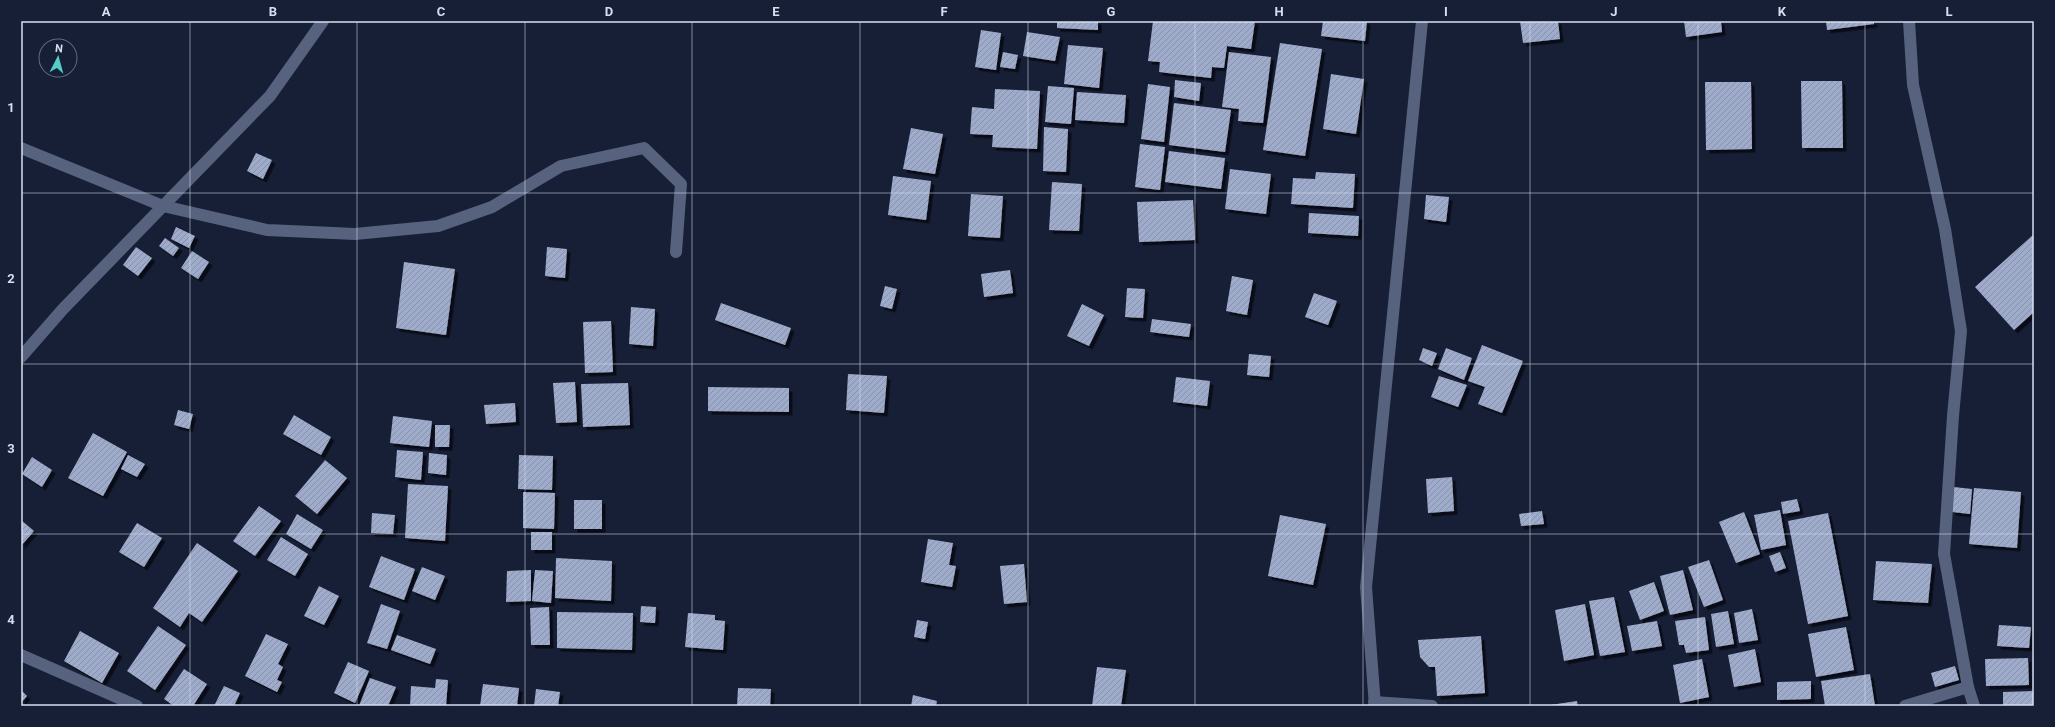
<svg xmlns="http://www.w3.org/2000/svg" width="2055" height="727" font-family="Roboto,sans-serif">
	<defs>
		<pattern id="building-hatch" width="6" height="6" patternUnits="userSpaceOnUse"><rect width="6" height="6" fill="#9fabca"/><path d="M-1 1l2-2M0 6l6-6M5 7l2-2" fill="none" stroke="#8791a9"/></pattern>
		<filter id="shadow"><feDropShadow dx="3.5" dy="3.5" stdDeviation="0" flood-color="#0009"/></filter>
	</defs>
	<rect width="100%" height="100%" fill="#171f37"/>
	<g fill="url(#building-hatch)" filter="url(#shadow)">
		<path d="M1057 21H1098V30L1057 28Z"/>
		<path d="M1153 21H1255L1251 49 1227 46 1224 68 1212 67 1211 78 1159 72 1160 62 1148 61Z"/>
		<path d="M1323 21H1367L1365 41 1321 36Z"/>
		<path d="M1520 21H1558L1560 39 1523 43Z"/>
		<path d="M1684 21H1721L1722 32 1686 37Z"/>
		<path d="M1826 21H1874V24L1827 30Z"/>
		<path d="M981 30 1001 33 996 70 975 67Z"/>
		<path d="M1027 32 1060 37 1055 61 1023 56Z"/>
		<path d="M1280 43 1322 49 1305 156 1263 150Z"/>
		<path d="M1068 45 1103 48 1099 88 1064 84Z"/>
		<path d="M1003 52 1018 55 1015 69 1000 67Z"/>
		<path d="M1229 52 1271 57 1263 123 1238 121 1239 109 1222 107Z"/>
		<path d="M1331 74 1364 79 1356 134 1323 129Z"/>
		<path d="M1175 80 1201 83 1199 101 1174 97Z"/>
		<path d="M1801 81H1842L1843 148H1802Z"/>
		<path d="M1705 82H1751L1752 149 1706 150Z"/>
		<path d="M1148 84 1170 87 1164 142 1141 139Z"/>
		<path d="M1048 86 1074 88 1071 124 1045 122Z"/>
		<path d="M995 89 1040 91 1037 149 992 147 993 135 970 134 972 107 994 109Z"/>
		<path d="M1077 92 1126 95 1124 123 1075 120Z"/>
		<path d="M1174 103 1231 110 1225 152 1169 145Z"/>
		<path d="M1044 127 1068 129 1066 172 1043 171Z"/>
		<path d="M911 128 943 134 935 174 903 169Z"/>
		<path d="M1140 144 1165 147 1160 190 1135 187Z"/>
		<path d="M1169 151 1225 158 1221 189 1165 182Z"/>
		<path d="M256 153 272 160 263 179 247 171Z"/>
		<path d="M1230 169 1271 174 1266 214 1225 209Z"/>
		<path d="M1316 172 1355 174 1353 208 1291 204 1293 178 1315 179Z"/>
		<path d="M893 176 931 181 926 220 888 215Z"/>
		<path d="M1052 182 1082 184 1079 231 1049 230Z"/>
		<path d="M971 194 1003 196 1000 238 968 236Z"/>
		<path d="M1426 195 1449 197 1446 222 1424 219Z"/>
		<path d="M1193 200 1195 240 1139 242 1137 202Z"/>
		<path d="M1309 213 1359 216 1358 236 1308 233Z"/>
		<path d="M176 227 195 236 189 248 171 239Z"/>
		<path d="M2034 234V312L2014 330 1975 287Z"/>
		<path d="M165 238 179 248 173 256 159 246Z"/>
		<path d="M136 247 152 258 138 276 123 265Z"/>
		<path d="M547 247 567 249 565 278 545 276Z"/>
		<path d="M192 251 209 262 198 279 181 268Z"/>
		<path d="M404 262 455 269 446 335 396 328Z"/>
		<path d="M1010 270 1013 293 984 297 981 274Z"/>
		<path d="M1232 276 1253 280 1247 315 1226 311Z"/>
		<path d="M885 286 897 289 892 309 880 306Z"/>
		<path d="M1127 288 1145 289 1143 318 1125 317Z"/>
		<path d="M1314 293 1337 301 1328 325 1305 317Z"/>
		<path d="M721 303 791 328 785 345 715 320Z"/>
		<path d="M1082 304 1104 315 1089 346 1067 336Z"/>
		<path d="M631 307 655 309 653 346 629 344Z"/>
		<path d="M1152 319 1191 324 1189 337 1150 332Z"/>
		<path d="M611 321 613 372 585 373 583 322Z"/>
		<path d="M1482 345 1523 361 1502 413 1478 404 1485 387 1468 381Z"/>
		<path d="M1423 348 1437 353 1432 366 1419 360Z"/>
		<path d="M1446 348 1472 358 1464 380 1438 369Z"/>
		<path d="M1249 354 1271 356 1269 377 1247 375Z"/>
		<path d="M848 374 887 376 884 413 846 410Z"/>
		<path d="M1439 376 1467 385 1458 407 1431 397Z"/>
		<path d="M1176 377 1210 381 1207 406 1173 402Z"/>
		<path d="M575 382 577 422 556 423 553 383Z"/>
		<path d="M628 383 630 425 583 427 581 384Z"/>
		<path d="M708 387 789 388V412L708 411Z"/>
		<path d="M515 403 516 422 486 424 484 405Z"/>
		<path d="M178 410 193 414 189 429 174 425Z"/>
		<path d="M294 415 331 437 321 455 283 434Z"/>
		<path d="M393 416 432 421 429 447 390 443Z"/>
		<path d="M435 425H450L449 447H435Z"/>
		<path d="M93 433 127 452 103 496 68 478Z"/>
		<path d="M397 450 423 452 421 480 395 477Z"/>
		<path d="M429 453 447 455 446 475 428 473Z"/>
		<path d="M128 455 145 464 137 477 121 469Z"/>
		<path d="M519 455 553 456 552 490 518 489Z"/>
		<path d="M32 457 52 470 42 487 22 474Z"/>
		<path d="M325 460 347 478 317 514 295 496Z"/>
		<path d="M1452 477 1454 511 1428 513 1426 479Z"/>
		<path d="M408 484 448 486 445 541 405 538Z"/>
		<path d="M1954 487 1972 489 1970 514 1952 512Z"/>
		<path d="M1974 488 2021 492 2017 548 1969 544Z"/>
		<path d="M523 492 555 493 554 529 523 528Z"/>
		<path d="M1797 499 1800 511 1783 514 1781 502Z"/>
		<rect x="574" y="500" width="28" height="29"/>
		<path d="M259 506 281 521 255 556 233 541Z"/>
		<path d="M1780 510 1786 545 1761 550 1754 515Z"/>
		<path d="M1542 511 1544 524 1521 526 1519 514Z"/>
		<path d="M1744 512 1760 554 1736 563 1719 522Z"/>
		<path d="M372 513 395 515 393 534 371 533Z"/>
		<path d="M1828 513 1848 616 1808 624 1788 521Z"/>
		<path d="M297 514 323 530 311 549 286 534Z"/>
		<path d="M1280 515 1326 524 1313 585 1268 576Z"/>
		<path d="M21 520 34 531 21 546Z"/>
		<path d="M137 523 162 538 144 567 119 552Z"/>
		<rect x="531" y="532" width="21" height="18"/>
		<path d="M281 537 308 554 295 576 267 560Z"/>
		<path d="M928 539 953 543 949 565 956 566 952 587 921 582Z"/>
		<path d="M197 543 238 571 202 622 189 613 180 627 153 608Z"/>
		<path d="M1780 552 1786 568 1775 572 1769 556Z"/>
		<path d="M381 556 415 569 404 600 369 587Z"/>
		<path d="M556 558 612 561 611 601 555 598Z"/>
		<path d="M1709 560 1723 600 1704 607 1688 567Z"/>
		<path d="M1876 561 1932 564 1928 603 1873 600Z"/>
		<path d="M1024 564 1027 602 1004 604 1000 566Z"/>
		<path d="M422 567 445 576 435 600 412 591Z"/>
		<path d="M531 570V601L506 602 507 571Z"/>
		<path d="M535 570 553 571 551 603 532 601Z"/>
		<path d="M1683 570 1693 610 1670 615 1660 576Z"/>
		<path d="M1654 582 1664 611 1640 620 1629 591Z"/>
		<path d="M319 586 339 596 324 625 304 616Z"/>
		<path d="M1614 597 1625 652 1600 656 1589 601Z"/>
		<path d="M381 604 400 611 387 649 367 643Z"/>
		<path d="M1585 604 1594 655 1564 661 1555 610Z"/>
		<path d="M641 606 656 607 655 623 640 622Z"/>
		<path d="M549 607 550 645H531L530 608Z"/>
		<path d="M1752 609 1758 640 1739 643 1734 613Z"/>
		<path d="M1728 611 1734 644 1716 647 1711 614Z"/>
		<path d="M557 612 633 613 632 650 557 648Z"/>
		<path d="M688 613 715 615V620L725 621 723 650 685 647Z"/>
		<path d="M1705 617 1709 650 1686 653 1684 645H1679L1675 621Z"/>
		<path d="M917 620 928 622 925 639 914 637Z"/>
		<path d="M1657 621 1662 646 1632 651 1627 626Z"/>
		<path d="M1999 625 2031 627 2029 648 1997 646Z"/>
		<path d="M158 626 186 645 155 690 127 671Z"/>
		<path d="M1846 627 1854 670 1816 677 1808 634Z"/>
		<path d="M80 631 119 653 102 683 64 661Z"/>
		<path d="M266 634 288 644 278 664 283 667 277 680 282 682 277 692 245 676Z"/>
		<path d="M397 635 436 649 430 664 391 650Z"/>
		<path d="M1481 636 1485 693 1437 696 1435 667H1429L1420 657 1418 640Z"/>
		<path d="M1755 649 1761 682 1734 687 1728 655Z"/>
		<path d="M2028 658 2029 685 1986 686 1985 659Z"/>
		<path d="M1702 659 1709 697 1680 703 1673 665Z"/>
		<path d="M348 662 369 671 355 703 334 693Z"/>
		<path d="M1955 666 1959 680 1935 687 1931 673Z"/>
		<path d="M1097 667 1126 670 1121 706H1092Z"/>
		<path d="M184 669 207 684 193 706H174L164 699Z"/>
		<path d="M1870 674 1875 706H1825L1821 681Z"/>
		<path d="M370 678 396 687 388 706H359Z"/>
		<path d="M436 679 448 680 446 706H410L411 686 435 688Z"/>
		<path d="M1811 681V699L1777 700V682Z"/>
		<path d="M483 684 519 688 517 706H480Z"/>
		<path d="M224 686 240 693 234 706H214Z"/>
		<path d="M738 688 771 689 770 706H737Z"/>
		<path d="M536 689 560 692 558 706H534Z"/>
		<path d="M21 690 27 696 21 703Z"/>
		<path d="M2034 691V706H2003V692Z"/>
		<path d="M913 695 937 701 936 706H911Z"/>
		<path d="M1577 701 1578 706H1550V705Z"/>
	</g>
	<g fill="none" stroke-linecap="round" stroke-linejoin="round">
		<g stroke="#57627e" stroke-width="12">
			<path d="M1909 21 1913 85 1945 229 1961 331 1953 416 1944 554 1968 687 1974 706"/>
			<path d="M21 148 163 206 267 230 355 234 438 226 492 207 561 166 644 148 681 184 676 252"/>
			<path d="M21 357 63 309 270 96 323 21"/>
			<path d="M21 655 137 706"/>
			<path d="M1374 702 1432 706"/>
			<path d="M1375 706 1366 587 1422 21"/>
			<path d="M1905 706 1968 687"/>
		</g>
	</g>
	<path fill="none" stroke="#d7deee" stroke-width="1" stroke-opacity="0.55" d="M190 21V706M357 21V706M525 21V706M692 21V706M860 21V706M1028 21V706M1195 21V706M1363 21V706M1530 21V706M1698 21V706M1865 21V706M21 193H2034M21 364H2034M21 534H2034"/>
	<rect width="2055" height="727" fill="none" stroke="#171f37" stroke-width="44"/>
	<g transform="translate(58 58) rotate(6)"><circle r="19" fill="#171f37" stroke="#646b80"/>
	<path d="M0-3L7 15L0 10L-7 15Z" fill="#54cdc7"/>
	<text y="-6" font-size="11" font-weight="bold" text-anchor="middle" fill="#d7deee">N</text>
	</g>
	<rect x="22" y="22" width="2011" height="683" fill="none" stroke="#d7deee" stroke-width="1.5"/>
	<g font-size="13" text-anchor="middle" font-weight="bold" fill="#d7deee">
		<text x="106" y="16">A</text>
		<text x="273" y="16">B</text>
		<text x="441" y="16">C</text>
		<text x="609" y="16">D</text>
		<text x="776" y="16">E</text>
		<text x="944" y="16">F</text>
		<text x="1111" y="16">G</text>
		<text x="1279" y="16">H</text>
		<text x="1446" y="16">I</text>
		<text x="1614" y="16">J</text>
		<text x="1782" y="16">K</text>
		<text x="1949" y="16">L</text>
		<text x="11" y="112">1</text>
		<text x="11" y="283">2</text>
		<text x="11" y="453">3</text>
		<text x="11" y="624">4</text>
	</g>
</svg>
